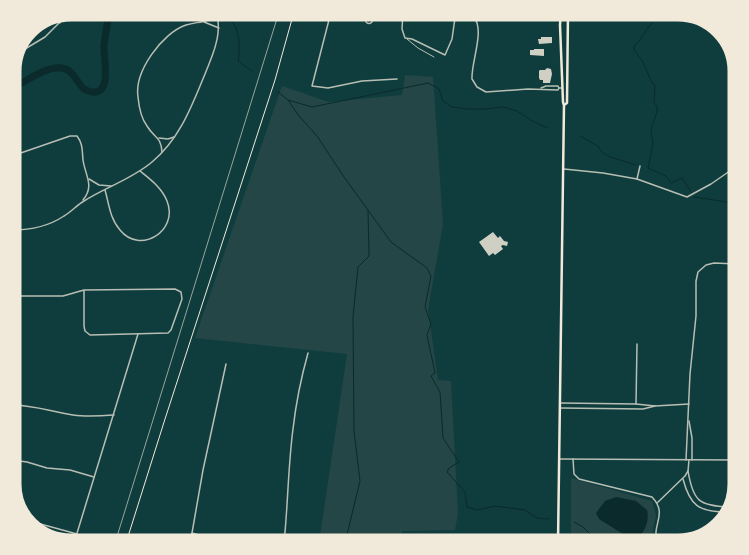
<svg xmlns="http://www.w3.org/2000/svg" width="749" height="555" font-family="Poppins,sans-serif">
	<rect width="100%" height="100%" fill="#0f3d3e"/>
	<g fill="#244646">
		<path d="M405 75 433 77 443 224 428 310 438 380 451 381 458 514 455 530 402 531V543H319L347 354 195 338 282 86 329 102 402 95Z"/>
		<path d="M571 478 652 501 656 515 651 539 654 543H594L591 540 584 543H571Z"/>
	</g>
	<path fill="#0a2a2b" d="M616 497 636 501 647 510C649 518 647 529 640 535 638 537 633 538 631 539L599 519 596 513 605 501Z"/>
	<g fill="none" stroke-linecap="round" stroke-linejoin="round">
		<g stroke="#0a2a2b" stroke-width="1">
			<path d="M228 12C228 18 232 21 235 26 240 37 240 49 238 61L252 71"/>
			<path d="M652 23C645 30 642 40 634 46V50L643 62 652 83H653L655 86 654 103 657 106V112L651 129 653 144 648 168 666 176 671 183 682 178 691 192"/>
			<path d="M278 92 288 100 312 107 428 83 439 89 443 101 452 107 468 109H485L503 107 517 111 534 122 548 128"/>
			<path d="M288 100 299 116 317 136 344 177 391 242 427 268 431 276 425 307 431 324 427 335 435 373 431 376 440 392 443 438 459 462 449 468 447 472 465 492 467 507 477 510 495 506 525 510 537 518 549 519"/>
			<path d="M580 136 598 146 602 152 610 157 636 165"/>
			<path d="M694 197 727 202 735 201 737 202"/>
			<path d="M574 522 583 527 599 543"/>
			<path d="M345 543 360 481 354 431 353 317 358 267 369 256 368 210"/>
		</g>
		<path stroke="#0a2a2b" stroke-width="7" d="M12 89C25 81 47 66 62 68 73 69 77 83 84 89 88 91 91 93 95 92 112 91 103 57 104 45 105 34 108 23 109 12"/>
	</g>
	<g fill="#cfcfc3">
		<path d="M541 37H552V43L539 44 538 39H541Z"/>
		<path d="M534 49H544V56L530 55V50H534Z"/>
		<path d="M547 68 551 69 552 74 550 83H543V80H540L539 78V71L540 70H545Z"/>
		<path d="M493 232 498 238 500 236 504 241 508 242 507 246 503 245 501 246 503 249 495 255 493 253 489 256 479 242Z"/>
	</g>
	<g fill="none" stroke-linecap="round" stroke-linejoin="round">
		<path stroke="#f1e9da" stroke-width="1" d="M126 543 165 419 275 80 294 12"/>
		<path stroke="#b8beb3" stroke-width="1" d="M407 39 418 48 434 57"/>
		<g stroke="#b8beb3" stroke-width="1.5">
			<path d="M331 12 312 86 328 88 362 81 397 79"/>
			<path d="M338 12 365 19"/>
			<path d="M403 12 402 29 405 38 412 39 445 55 452 39 455 18 467 14 474 17C485 31 471 62 472 79L477 87 486 92 528 89 558 90 559 88"/>
			<circle cx="369" cy="20" r="3.5"/>
			<path d="M56 18 60 23"/>
			<path d="M204 22 219 28"/>
			<path d="M20 52 45 37 69 13"/>
			<path d="M541 88 546 86H558L559 88H562"/>
			<path d="M159 138 168 139 174 137"/>
			<path d="M162 152C161 136 154 138 147 126 141 118 139 108 138 97 134 72 162 33 186 25 198 21 208 24 217 13"/>
			<path d="M12 156 70 136H77C83 144 82 150 83 160 85 175 95 186 83 200"/>
			<path d="M564 169 603 173 637 179 687 197 711 184 737 166"/>
			<path d="M89 179 99 185 111 186"/>
			<path d="M637 179 640 166"/>
			<path d="M105 190C109 204 110 219 120 230 140 255 179 231 167 201 162 188 150 179 140 171"/>
			<path d="M12 230C30 230 49 226 64 216 71 212 77 205 84 201 106 187 132 179 152 162 180 139 192 105 205 74 210 61 217 47 218 33 219 26 218 19 217 12"/>
			<path d="M12 296H63L84 290 175 289 181 292 182 299 171 330 168 333 90 335 85 331 84 326V290"/>
			<path d="M561 403 636 404 655 406 689 404"/>
			<path d="M636 404 637 344"/>
			<path d="M12 405C34 405 52 412 73 415 87 417 100 416 114 415"/>
			<path d="M560 408 643 409 655 406"/>
			<path d="M689 421 692 438V460"/>
			<path d="M559 459 737 460"/>
			<path d="M573 459 574 474 579 479 652 497C669 515 650 525 658 543"/>
			<path d="M12 460 27 462 47 468 70 470 94 477"/>
			<path d="M686 460 690 374 696 316V281L698 272 706 265 714 263 737 264"/>
			<path d="M688 471C693 501 699 506 729 507"/>
			<path d="M683 479C690 506 699 512 727 512"/>
			<path d="M657 503 685 476 688 471 689 460"/>
			<path d="M26 520 77 534"/>
			<path d="M192 533 226 543"/>
			<path d="M74 543 138 334"/>
			<path d="M188 543 192 533 203 470 226 364"/>
			<path d="M284 543C288 505 288 467 293 429 296 403 301 378 308 353"/>
		</g>
		<g stroke="#f1e9da" stroke-width="2.5">
			<path d="M564 105 567 103 568 12"/>
			<path d="M558 543 564 105 563 102 560 25 561 12"/>
		</g>
		<path stroke="#f1e9da" stroke-width="2.5" d="M616 12 681 13"/>
		<path stroke="#97a49c" stroke-width="1" d="M115 543 279 12"/>
	</g>
	<path d="M0 0H749V555H0ZM71 19H678A52 52 0 0 1 730 71V484A52 52 0 0 1 678 536H71A52 52 0 0 1 19 484V71A52 52 0 0 1 71 19Z" fill="#f1e9da" fill-rule="evenodd"/>
	<path fill="none" stroke="#f1e9da" stroke-width="5" d="M71 19H678A52 52 0 0 1 730 71V484A52 52 0 0 1 678 536H71A52 52 0 0 1 19 484V71A52 52 0 0 1 71 19Z"/>
</svg>
